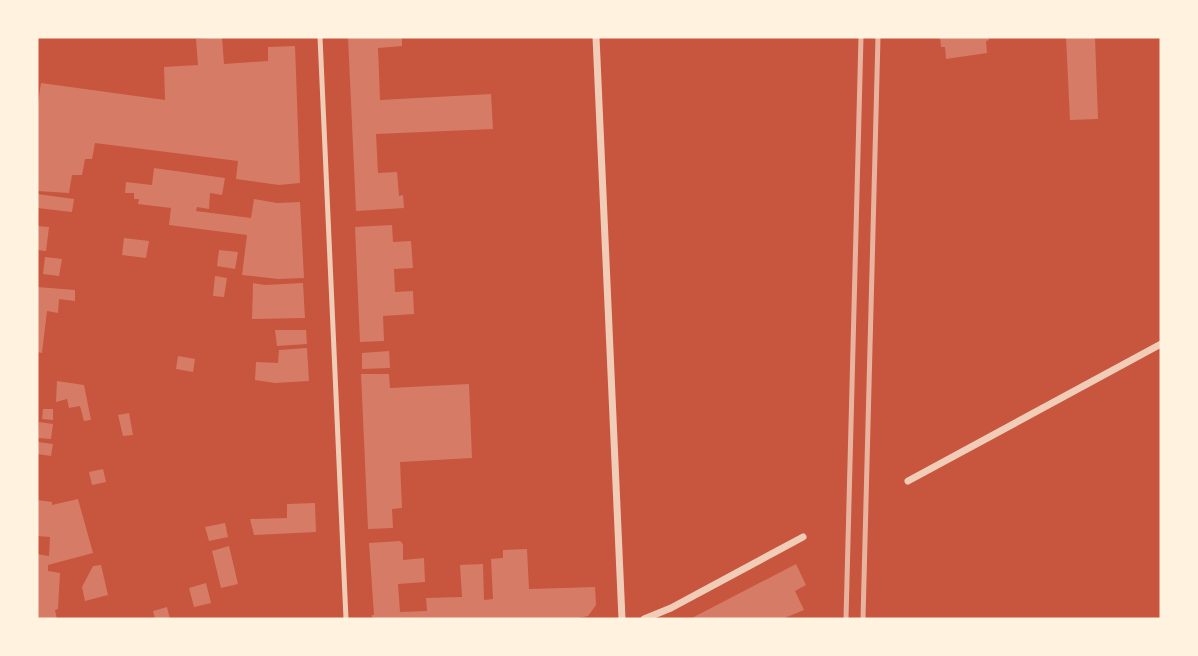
<svg xmlns="http://www.w3.org/2000/svg" width="1198" height="656" font-family="Commissioner,sans-serif">
	<rect width="100%" height="100%" fill="#c8553d"/>
	<g fill="#d67c66">
		<path d="M222 37 224 64 268 61V47L295 46 300 183 279 185 236 179 238 161 95 143 92 159H85L82 175H72L69 193 37 191V109L41 83 165 100 164 67 198 65 196 39Z"/>
		<path d="M348 37H402V46L378 48 380 100 491 94 493 129 376 134 378 173 397 172 399 196 403 195 404 208 356 211Z"/>
		<path d="M940 37H988L989 40 986 41 987 53 946 59 945 47H941Z"/>
		<path d="M1066 37H1095L1098 119 1070 120Z"/>
		<path d="M154 168 225 178 222 195 210 193 209 209 197 207 196 211 251 218 254 199 277 203 300 202 304 278 278 279 242 275 247 235 169 225 171 208 138 204 139 199H134V193H125L126 182 152 185Z"/>
		<path d="M37 194 74 199 72 212 37 208Z"/>
		<path d="M392 225 393 242 411 241 413 268 394 269 395 292 413 291 414 314 383 316 384 341 360 342 355 227Z"/>
		<path d="M37 226 49 227 46 251 37 250Z"/>
		<path d="M124 238 149 241 146 258 122 255Z"/>
		<path d="M219 250 238 252 235 269 217 266Z"/>
		<path d="M45 257 62 259 59 276 43 274Z"/>
		<path d="M215 276 227 278 224 297 213 296Z"/>
		<path d="M253 283 265 285 303 283 305 318 252 319Z"/>
		<path d="M37 287 75 290V301L59 299 58 313 47 311 42 353 37 352Z"/>
		<path d="M275 330H306L307 344 277 346Z"/>
		<path d="M307 348 309 381 275 383 255 380 256 362 278 363 279 350Z"/>
		<path d="M389 351 390 368 362 369V353Z"/>
		<path d="M178 356 195 359 193 372 176 369Z"/>
		<path d="M361 374H389L390 388 469 384 472 458 400 462 402 508 392 509 393 528 368 529Z"/>
		<path d="M57 381 84 385 91 420 84 421 80 406 69 408 67 399 56 402Z"/>
		<path d="M43 409H53V420L42 419Z"/>
		<path d="M129 413 133 435 123 436 118 415Z"/>
		<path d="M39 422 53 424 51 439 38 438Z"/>
		<path d="M38 442 53 444 51 456 37 454Z"/>
		<path d="M103 469 106 482 92 485 89 472Z"/>
		<path d="M78 499 93 553 48 565V571L60 573 58 609 55 610 57 619H37V554L49 556 50 537 37 536V500L52 502V505Z"/>
		<path d="M315 503 316 532 254 535 250 519 287 518V504Z"/>
		<path d="M225 523 228 537 209 541 205 527Z"/>
		<path d="M400 541 403 544V560L424 558 425 582 398 584 400 612 427 611 426 598 462 597 460 565 483 564 484 600 493 599 491 559 503 558V550L527 549 529 589 595 587 596 605 588 616 574 619H372V615H374L369 543Z"/>
		<path d="M229 546 238 584 221 588 212 551Z"/>
		<path d="M796 564 806 585 795 591 804 610 782 619H690Z"/>
		<path d="M101 565 108 595 85 601 82 587 93 566Z"/>
		<path d="M206 583 211 603 194 607 189 588Z"/>
		<path d="M167 607 170 619H155L153 611Z"/>
	</g>
	<g fill="none" stroke-linecap="round" stroke-linejoin="round">
		<path stroke="#f1ccb7" stroke-width="5" d="M320 37 346 619"/>
		<g stroke="#f1ccb7" stroke-width="7">
			<path d="M596 37 622 619"/>
			<path d="M908 481 1161 344"/>
			<path d="M644 619 671 608 803 537"/>
		</g>
		<g stroke="#e9b49f" stroke-width="5">
			<path d="M846 619 861 37"/>
			<path d="M863 619 878 37"/>
		</g>
	</g>
	<rect width="1198" height="656" fill="none" stroke="#fff3e0" stroke-width="77"/>
</svg>
